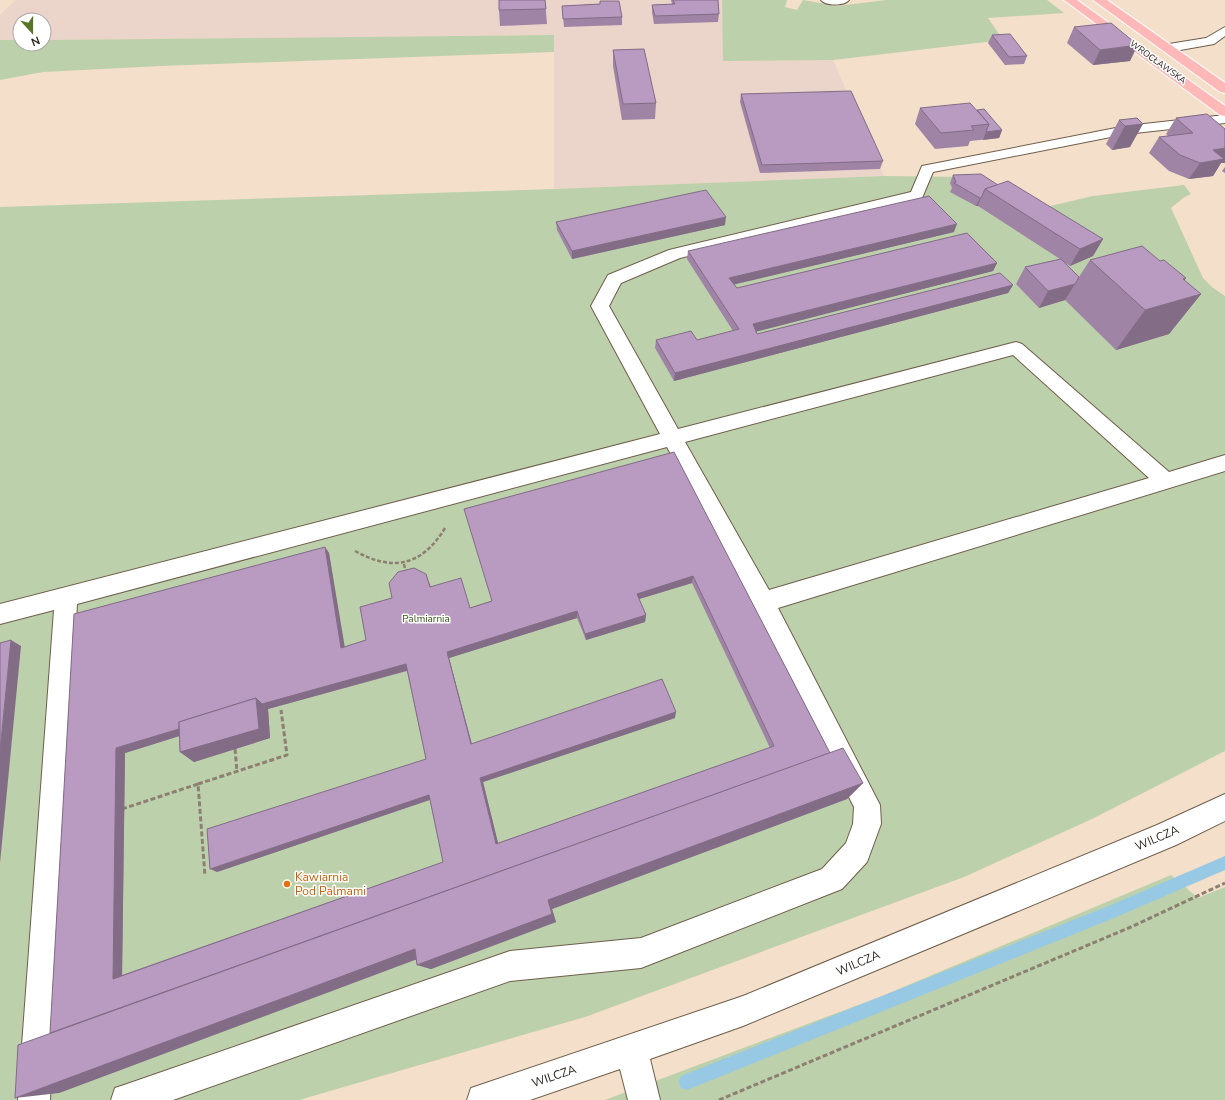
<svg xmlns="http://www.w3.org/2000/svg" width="1225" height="1100" font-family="'Nunito Sans',sans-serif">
	<rect width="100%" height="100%" fill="#f3dfca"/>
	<path fill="#ebd4c9" d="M16 0H722L724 61 833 60 884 176 554 189V35L44 40V20H20V40H0V15Z"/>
	<g fill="#bcd0ac">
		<path d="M722 0H787L785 7 797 10 803 0 837 6 886 0H1047L1064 13 988 18 1003 40 833 60 723 61Z"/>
		<path d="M554 35V52L161 66 43 72 0 80V40H20V44H44V40Z"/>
		<path d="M884 176 971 177 1025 212 1093 196 1184 185 1191 194 1183 198 1171 208 1203 278 1212 287 1225 296V751L1092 819 964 877 585 1017 299 1100H0V207L554 189Z"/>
		<path d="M1171 875 1198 898 1225 887V1100H605L882 996Z"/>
	</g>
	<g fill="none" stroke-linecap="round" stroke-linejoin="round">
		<path fill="#97c8e4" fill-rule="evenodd" d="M1225 856V870L1114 918 687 1090 681 1088 679 1082 681 1076 1111 905Z"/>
		<g stroke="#6f5e4b" stroke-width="2">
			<g id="minor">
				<path d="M821 0H849C844 6 826 6 821 0Z"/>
				<path d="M1225 27V36L1214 44 1169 52 1163 48 1169 44 1206 38Z"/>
				<path d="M1225 115V123L1126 134 933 172 922 198 680 258 621 283 609 306 678 429 1016 342 1022 344 1169 472 1225 455V471L778 608 880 805 881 824 867 862 842 889 641 968 510 981 173 1100H111L115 1088 127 1084 510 951 641 938 822 869 846 843 853 824 854 807 755 609 667 447 77 604 50 1100H18L54 610 0 624V604L660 434 591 306 608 275 669 250 911 192 922 166 1126 126ZM1013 355 1149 478 769 590 685 442Z"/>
				<path d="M1225 794V821L1176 845 743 1026 650 1059 660 1100H628L620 1069 530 1100H467L471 1088 483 1084 743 996 1157 825Z"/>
			</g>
		</g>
		<g stroke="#fff" stroke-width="2">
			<g id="major">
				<path d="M1064 0H1077L1225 106V116L1220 115Z"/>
				<path d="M1093 0H1107L1225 83V93L1220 92Z"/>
			</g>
		</g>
		<g stroke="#8d7f71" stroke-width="2.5" stroke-dasharray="4 2" stroke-linecap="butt">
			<path d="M355 551C393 572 422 566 445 528"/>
			<path d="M404 564 406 573"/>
		</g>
		<g stroke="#8d7f71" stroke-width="3" stroke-dasharray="5 2.5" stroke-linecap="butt">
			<path d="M235 749 237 772"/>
			<path d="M198 784 287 755 281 710"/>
			<path d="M122 809 198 784 205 876"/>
			<path d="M719 1100 1131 927 1225 883"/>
		</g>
		<use href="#minor" fill="#fff" fill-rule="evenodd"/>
		<use href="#major" fill="#fdb8b7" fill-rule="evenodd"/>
	</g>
	<g fill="#9f84a5" fill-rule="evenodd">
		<path d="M545 0 547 24 500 26 499 10Z"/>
		<path d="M671 0H718L719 14 718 22 654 24 652 12V5L672 4Z"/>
		<path d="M600 1 622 17V25L564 27 562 6 600 4Z"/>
		<path d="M1074 27 1130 61 1093 65 1067 43Z"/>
		<path d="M992 35 1027 56 1024 64 1005 65 988 43Z"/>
		<path d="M613 50 656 103 655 119 622 120 613 66Z"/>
		<path d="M741 94 883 161 880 169 760 173 740 102Z"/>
		<path d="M920 108 977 110 1002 130 999 138 970 141 968 146 935 149 915 124Z"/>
		<path d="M1207 114 1225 163H1221L1213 176 1189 179 1169 171 1149 153 1159 137 1168 136 1166 134 1176 118Z"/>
		<path d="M1137 118 1130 147 1112 150 1106 144 1119 120Z"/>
		<path d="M1225 167V173L1222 171Z"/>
		<path d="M953 175 998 185 1103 239 1093 256 1070 266 1064 262 1079 277 1090 260 1160 261 1186 278 1184 281 1201 294 1169 334 1116 350 1065 300 1039 308 1016 284 1025 267 1060 259 978 206H976L950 192 952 188 950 183Z"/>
		<path d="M556 222 725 225 572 259 557 230Z"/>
		<path d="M954 232 734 284 737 288 997 263 993 271 756 331 757 334 1013 285 1008 293 674 381 655 348 656 340H697L733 331 687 259 688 251Z"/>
		<path d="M674 452 830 753 863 783 847 799 552 909 556 922 431 969 417 965V959L59 1093 50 1033 74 614 325 547 329 553 344 647 366 640 392 598 426 574 431 587 470 608 491 601ZM692 583 770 748 498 843 483 782 675 718 472 744 449 658 577 618 586 640 645 622 646 615 639 599ZM407 671 426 759 217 872 430 800 443 862 122 975 125 753 179 736 180 752 194 762 270 738 268 709Z"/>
	</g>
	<g fill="#826c86">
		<path d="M1138 45 1130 61 1093 65 1100 50Z"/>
		<path d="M1143 124 1130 147 1112 150 1125 126Z"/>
		<path d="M1002 130 999 138 983 140 986 132Z"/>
		<path d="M1225 148V163H1221L1213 176 1189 179 1200 163 1213 150Z"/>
		<path d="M980 198H981L978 206H976Z"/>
		<path d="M726 217 725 225 572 259V251Z"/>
		<path d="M957 224 954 232 728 286 729 278Z"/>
		<path d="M1103 239 1093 256 1070 266 1080 249Z"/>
		<path d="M997 263 993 271 751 333 753 324Z"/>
		<path d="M1186 278 1167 304 1201 294 1169 334 1116 350 1145 310 1183 279Z"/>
		<path d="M1075 284 1065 300 1039 308 1048 291Z"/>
		<path d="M1013 285 1008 293 674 381 675 373Z"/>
		<path d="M325 547 329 553 346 654 341 648Z"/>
		<path d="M693 576 692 583 636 600 637 594Z"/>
		<path d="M577 611V618L449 658 473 749 471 744 447 652Z"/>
		<path d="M646 615 645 622 586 640 585 634Z"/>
		<path d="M11 640 21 646 0 863V751Z"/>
		<path d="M406 664 409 670 268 709 270 738 194 762 180 752 257 712 125 753 122 980 113 979 116 748 256 698H280Z"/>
		<path d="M676 712 675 718 483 782 499 847 496 844 480 778Z"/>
		<path d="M863 783 847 799 552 909 556 922 431 969 417 965 548 900Z"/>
		<path d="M429 795 432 799 217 872 210 869Z"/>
		<path d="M415 949 428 955 59 1093 15 1098Z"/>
	</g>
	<g fill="#b99ac0" stroke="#826c86" fill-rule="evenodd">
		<path d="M499 0H545L546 9 499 10Z"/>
		<path d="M673 0H718L719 14 655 16 652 5 675 4Z"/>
		<path d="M600 1H619L622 17 563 19 562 6 600 4Z"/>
		<path d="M1111 23 1138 45 1100 50 1074 27Z"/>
		<path d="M1010 34 1027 56 1009 57 992 35Z"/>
		<path d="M644 49 656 103 623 104 613 50Z"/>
		<path d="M851 91 883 161 762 165 741 94Z"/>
		<path d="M970 103 989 124 971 126 974 130 941 133 920 108Z"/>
		<path d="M984 109 1002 130 986 132 989 124 977 110Z"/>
		<path d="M1207 114 1225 129V148L1213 150 1224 159 1200 163 1180 155 1159 137 1193 133 1176 118Z"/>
		<path d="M1137 118 1143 124 1125 126 1119 120Z"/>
		<path d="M981 174 998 185 985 189 981 198H980L954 183 956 182 953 175Z"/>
		<path d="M1008 181 1103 239 1080 249 985 189Z"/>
		<path d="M706 190 726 217 572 251 556 222Z"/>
		<path d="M929 196 957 224 729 278 737 288 967 233 997 263 753 324 757 334 1000 273 1013 285 675 373 656 340 691 331 697 340 739 329 688 251Z"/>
		<path d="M1142 246 1160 261 1164 260 1186 278 1183 279 1201 294 1145 310 1090 260Z"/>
		<path d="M1061 259 1079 277 1075 284 1048 291 1025 267Z"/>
		<path d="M674 452 830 753 50 1033 74 614 325 547 341 648 366 640 360 607 392 598 389 583 398 572 414 568 426 574 430 587 461 578 470 608 492 601 464 509ZM693 576 774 746 496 844 480 778 676 712 662 679 471 744 447 652 577 611 585 634 646 615 637 594ZM406 664 426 759 207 829 210 869 429 795 443 862 113 979 116 748 179 729V722L256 698 262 704Z"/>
		<path d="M11 640 0 751V643Z"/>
		<path d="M256 698 259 729 180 752 179 722Z"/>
		<path d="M843 748 863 783 548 900 552 914 417 965 415 949 15 1098 18 1045Z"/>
	</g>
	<circle fill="#e8710a" stroke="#fff" stroke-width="1.5" cx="287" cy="884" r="4"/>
	<g text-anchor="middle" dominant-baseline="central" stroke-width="3" stroke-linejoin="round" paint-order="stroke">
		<g font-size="9" fill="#2d251d" stroke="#fff">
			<text transform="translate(1158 62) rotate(36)">WROCŁAWSKA</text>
		</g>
		<g font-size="10" fill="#325011" stroke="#fff">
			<text x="426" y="619">Palmiarnia</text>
		</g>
		<g font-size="12" fill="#2d251d" stroke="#fff">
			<text transform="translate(1157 838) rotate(-23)">WILCZA</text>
			<text transform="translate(858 963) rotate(-23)">WILCZA</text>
			<text transform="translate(554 1076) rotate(-19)">WILCZA</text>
		</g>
		<g font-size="12" fill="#c56008" stroke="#fff" text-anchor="start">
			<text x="295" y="877">Kawiarnia<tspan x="295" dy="14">Pod Palmami</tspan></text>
		</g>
	</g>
	<g transform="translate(32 32) rotate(159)"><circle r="19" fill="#ffffff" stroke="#aba8a5"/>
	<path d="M0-3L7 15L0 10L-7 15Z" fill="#577429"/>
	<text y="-6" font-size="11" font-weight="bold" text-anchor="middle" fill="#2d251d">N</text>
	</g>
</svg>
